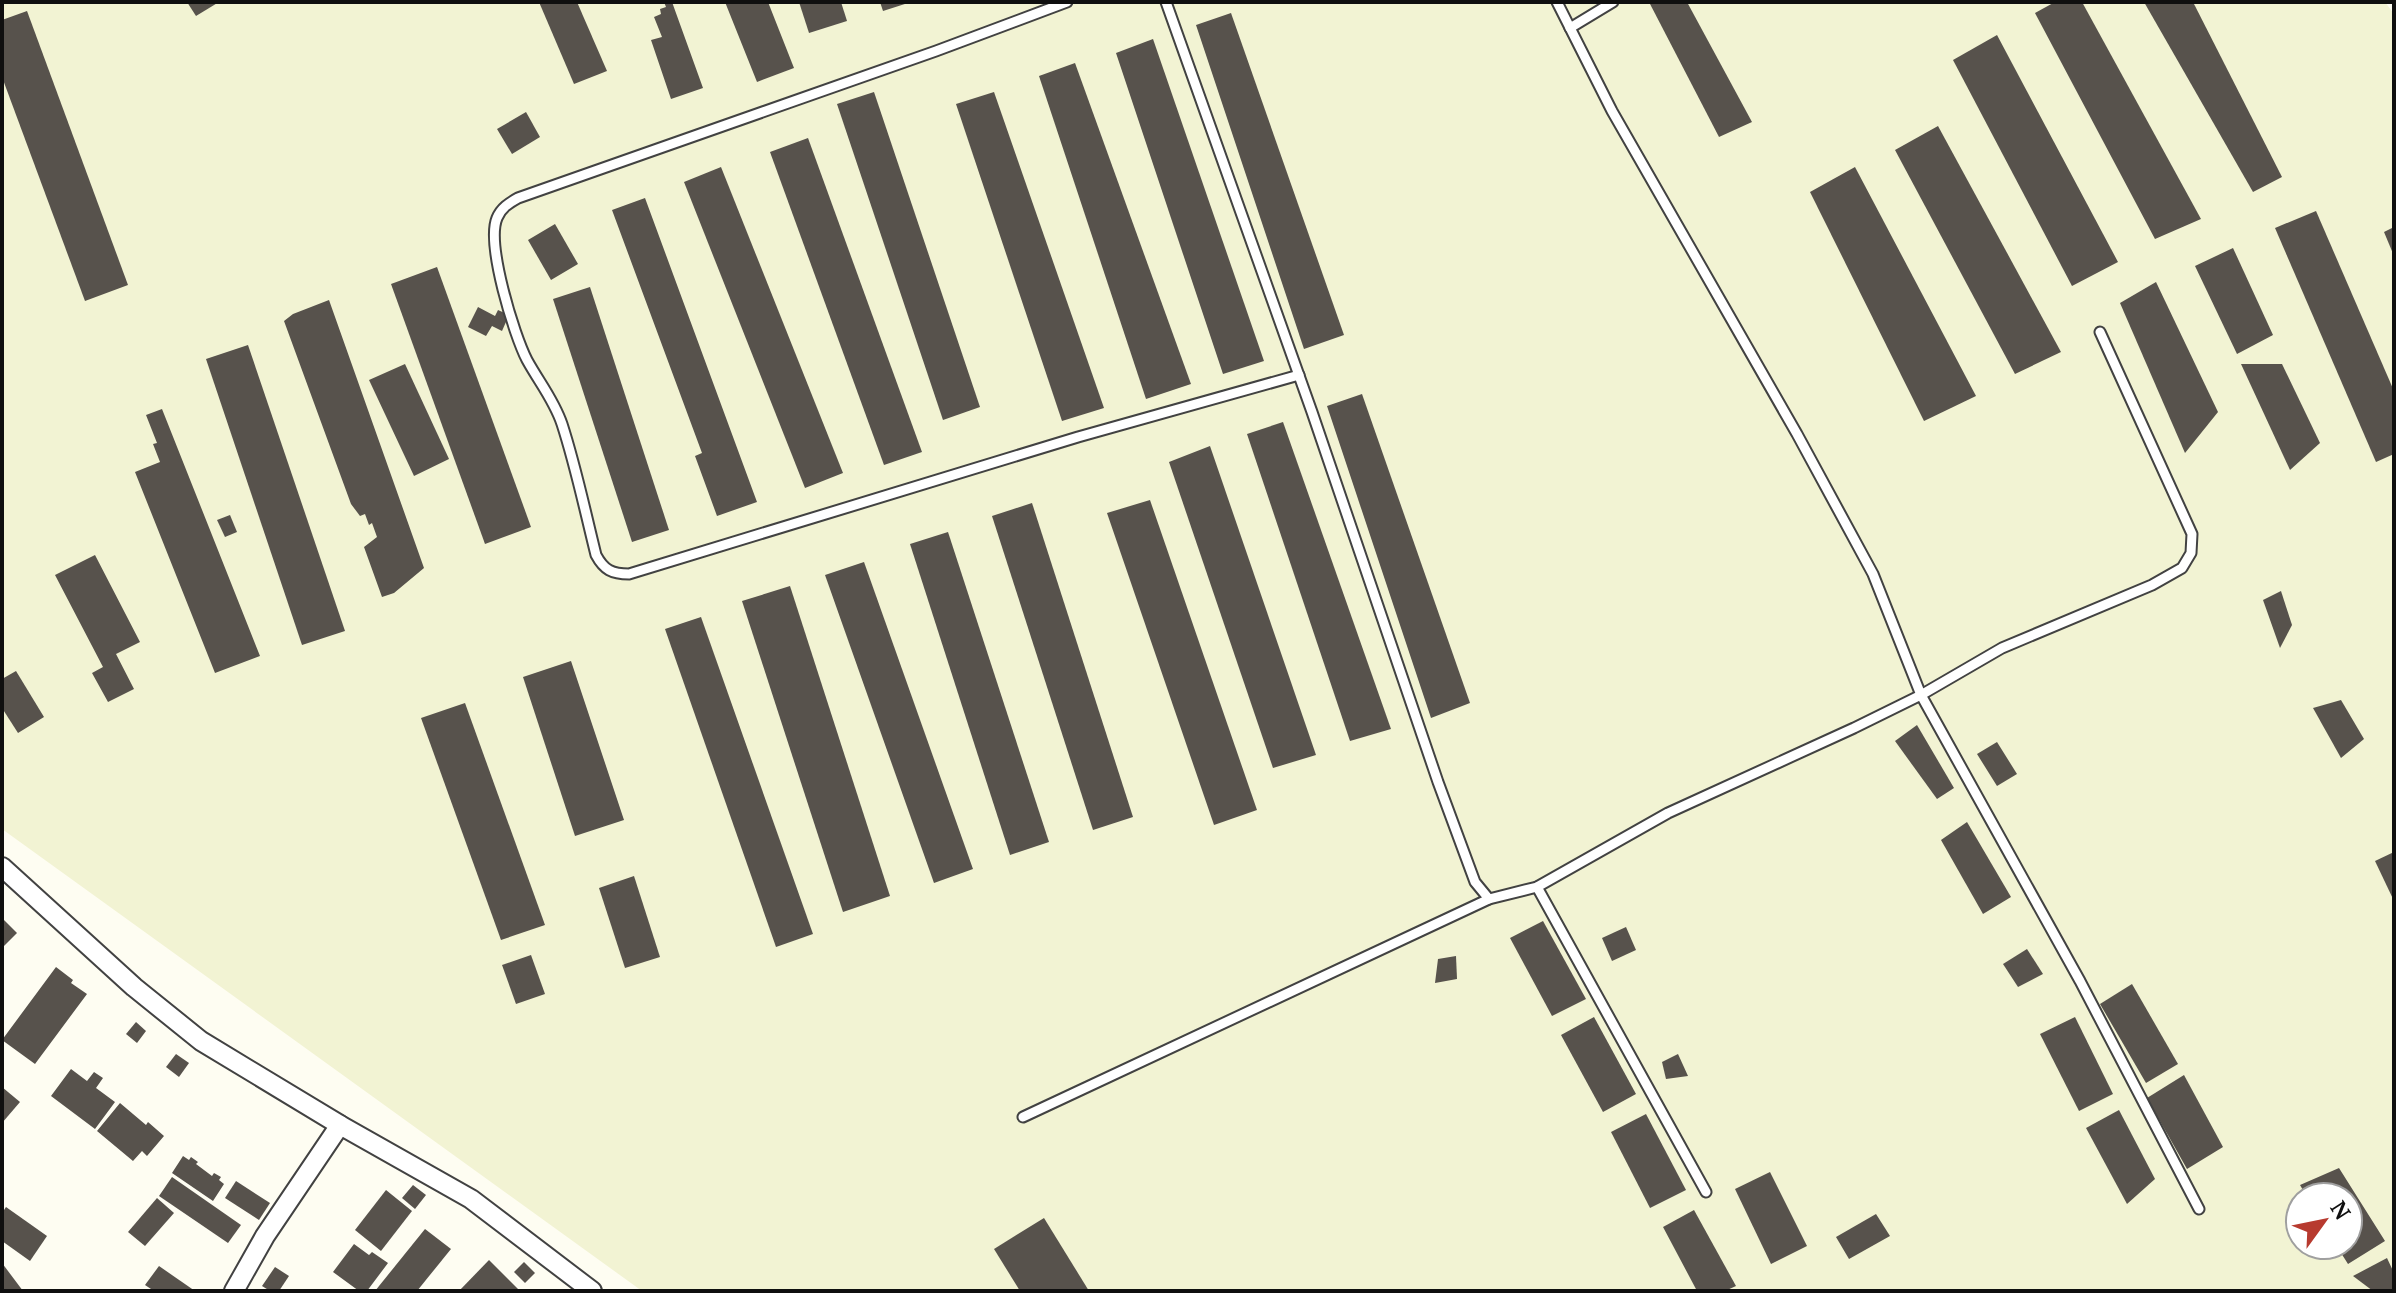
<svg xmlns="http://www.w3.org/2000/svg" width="2396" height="1293" font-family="'PT Serif',serif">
	<rect width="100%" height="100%" fill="#fefdf2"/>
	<path fill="#f2f3d3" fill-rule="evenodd" d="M2 2H2385L2394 14V1291H642L2 829ZM2300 1197H2348V1245H2300Z"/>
	<g fill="#57524c">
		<path d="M187 2H219L196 16Z"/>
		<path d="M539 2H577L607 71 574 84Z"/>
		<path d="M664 2H672L703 88 671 99 651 40 662 37 654 17 661 14 660 9 666 7Z"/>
		<path d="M725 2H768L794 68 757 82Z"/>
		<path d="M799 2H841L847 21 809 33Z"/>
		<path d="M880 2H908V3L883 11Z"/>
		<path d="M1649 2H1687L1752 122 1719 137Z"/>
		<path d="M2055 2H2082L2201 219 2155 239 2035 13Z"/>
		<path d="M2144 2H2193L2282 177 2253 192Z"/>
		<path d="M27 11 128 285 85 301 2 77V20Z"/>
		<path d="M1231 13 1344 335 1304 349 1196 25Z"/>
		<path d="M1997 35 2118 262 2072 286 1953 60Z"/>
		<path d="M1153 39 1264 361 1223 374 1116 53Z"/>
		<path d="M1075 63 1191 384 1146 399 1039 76Z"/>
		<path d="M874 92 980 407 943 420 837 104Z"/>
		<path d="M994 92 1104 408 1062 421 956 104Z"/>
		<path d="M526 112 540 137 512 154 497 129Z"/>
		<path d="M1938 126 2061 352 2015 374 1895 150Z"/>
		<path d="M808 138 922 452 884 465 770 152Z"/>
		<path d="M721 167 843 473 805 488 684 182Z"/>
		<path d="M1855 167 1976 396 1924 421 1810 192Z"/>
		<path d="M645 198 757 502 717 516 695 456 702 453 612 210Z"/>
		<path d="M2316 211 2394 391V454L2376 462 2275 228Z"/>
		<path d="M555 224 578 264 551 280 528 240Z"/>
		<path d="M2394 227V256L2384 232Z"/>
		<path d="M2233 248 2273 335 2237 354 2195 266Z"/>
		<path d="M437 267 531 527 485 544 391 284Z"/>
		<path d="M2156 282 2218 412 2185 453 2120 303Z"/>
		<path d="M590 287 669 530 632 542 553 299Z"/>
		<path d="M329 300 424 568 394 593 382 597 364 547 377 537 372 523 369 525 365 514 360 516 351 504 284 321 293 314Z"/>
		<path d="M478 307 495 316 498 310 509 315 502 331 492 326 486 336 468 327Z"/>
		<path d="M248 345 345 631 302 645 206 359Z"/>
		<path d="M405 364 449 459 414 476 369 380Z"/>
		<path d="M2241 364H2282L2320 443 2290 470Z"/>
		<path d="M1362 394 1470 703 1431 718 1327 406Z"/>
		<path d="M162 409 260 656 215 673 135 472 160 462 153 444 157 443 146 415Z"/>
		<path d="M1283 422 1391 729 1350 741 1247 434Z"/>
		<path d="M1210 446 1316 755 1273 768 1169 462Z"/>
		<path d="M1150 500 1257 810 1214 825 1107 513Z"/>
		<path d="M1032 503 1133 817 1093 830 992 516Z"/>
		<path d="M230 515 237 532 225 537 217 520Z"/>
		<path d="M948 532 1049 842 1010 855 910 544Z"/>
		<path d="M95 555 140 642 116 654 134 689 108 702 92 673 103 667 55 575Z"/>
		<path d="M864 562 973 869 934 883 825 575Z"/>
		<path d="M790 586 890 896 843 912 742 601Z"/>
		<path d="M2281 591 2292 625 2280 648 2263 600Z"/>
		<path d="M701 617 813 934 776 947 665 629Z"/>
		<path d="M571 661 624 820 575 836 523 677Z"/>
		<path d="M16 671 44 717 18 733 2 708V679Z"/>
		<path d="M2341 700 2364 739 2341 758 2313 708Z"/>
		<path d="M465 703 545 925 501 940 421 718Z"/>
		<path d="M1917 725 1954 788 1937 799 1895 741Z"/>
		<path d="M1997 742 2017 774 1997 786 1977 754Z"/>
		<path d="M1967 822 2011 897 1983 914 1941 840Z"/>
		<path d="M2394 852V901L2375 861Z"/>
		<path d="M634 876 660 957 625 968 599 888Z"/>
		<path d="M2 918 17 933 2 948Z"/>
		<path d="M1543 921 1586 999 1552 1016 1510 938Z"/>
		<path d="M1626 927 1636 950 1612 961 1602 938Z"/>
		<path d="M2027 949 2043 974 2018 987 2003 964Z"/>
		<path d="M531 955 545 994 516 1004 502 965Z"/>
		<path d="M1456 956 1457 979 1435 983 1438 959Z"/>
		<path d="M56 967 73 980 71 983 87 994 35 1064 2 1040Z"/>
		<path d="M2132 984 2178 1064 2146 1083 2100 1004Z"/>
		<path d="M1594 1017 1636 1094 1603 1112 1561 1035Z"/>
		<path d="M2075 1017 2113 1094 2079 1111 2040 1034Z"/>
		<path d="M136 1022 146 1031 137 1043 126 1034Z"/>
		<path d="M176 1054 189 1063 179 1077 166 1067Z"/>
		<path d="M1678 1054 1688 1076 1666 1079 1662 1062Z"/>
		<path d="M71 1069 87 1081 94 1072 103 1078 96 1088 115 1102 95 1129 51 1096Z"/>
		<path d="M2184 1075 2223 1147 2187 1169 2147 1098Z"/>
		<path d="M2 1087 20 1102 2 1123Z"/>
		<path d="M120 1103 146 1125 148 1122 164 1136 147 1156 142 1151 133 1161 97 1131Z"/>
		<path d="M2119 1110 2155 1179 2127 1204 2086 1128Z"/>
		<path d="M1646 1114 1686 1190 1650 1208 1611 1132Z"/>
		<path d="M183 1156 189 1160 191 1157 198 1162 196 1164 212 1176 214 1173 221 1177 219 1180 224 1184 213 1201 172 1173Z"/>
		<path d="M2339 1168 2385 1241 2348 1264 2336 1245H2348V1197H2307L2300 1185Z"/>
		<path d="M1770 1172 1807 1246 1771 1264 1735 1189Z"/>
		<path d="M172 1177 241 1225 228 1243 159 1196Z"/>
		<path d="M236 1181 270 1203 259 1220 225 1198Z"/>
		<path d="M413 1185 426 1195 415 1209 402 1198Z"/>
		<path d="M386 1190 412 1211 381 1251 355 1230Z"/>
		<path d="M157 1198 174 1213 145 1246 128 1232Z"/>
		<path d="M6 1207 47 1236 30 1261 2 1241V1213Z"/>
		<path d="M1694 1210 1736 1286 1725 1291H1697L1663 1227Z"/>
		<path d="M1876 1214 1890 1236 1849 1259 1836 1237Z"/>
		<path d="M1044 1218 1089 1291H1020L994 1249Z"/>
		<path d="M425 1229 451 1249 417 1291H375Z"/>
		<path d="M354 1244 369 1255 372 1252 388 1263 367 1291H359L333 1272Z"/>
		<path d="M2387 1258 2394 1273V1291H2373L2353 1276Z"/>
		<path d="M489 1260 520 1291H459Z"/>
		<path d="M524 1262 535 1273 525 1283 514 1272Z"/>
		<path d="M2 1263 23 1291H2Z"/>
		<path d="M159 1266 195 1291H154L145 1285Z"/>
		<path d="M275 1267 289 1276 279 1291H270L262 1286Z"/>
	</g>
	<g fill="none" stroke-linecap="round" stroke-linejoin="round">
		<g stroke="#424242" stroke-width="13">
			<g id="lane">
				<path d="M1067 2 936 51 518 198C509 203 501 208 497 218 486 244 514 335 527 360 539 382 554 400 562 424 576 467 585 511 596 555 604 570 612 574 629 574L1078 437 1299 375"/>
				<path d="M1166 2 1312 412 1438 782 1475 882 1489 899 1537 887 1668 813 1854 728 1921 695 2002 648 2152 585 2182 568 2191 553 2192 534 2100 332"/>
				<path d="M1557 2 1612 111 1797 434 1873 574 1921 695 2080 981 2199 1209"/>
				<path d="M1570 28 1613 2"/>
				<path d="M1537 887 1706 1192"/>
				<path d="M1023 1117 1489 899"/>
			</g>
		</g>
		<g stroke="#424242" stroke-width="22">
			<g id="street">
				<path d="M2 867 134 987 201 1041 340 1125 471 1199 592 1291"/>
				<path d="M234 1291 265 1236 340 1125"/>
			</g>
		</g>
		<use href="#lane" stroke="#fff" stroke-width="9"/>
		<use href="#street" stroke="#fff" stroke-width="18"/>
	</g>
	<rect width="2396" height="1293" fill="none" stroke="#0f0f0f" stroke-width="8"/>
	<g transform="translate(2324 1221) rotate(57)"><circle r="38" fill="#ffffff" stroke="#9f9f9f" stroke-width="2"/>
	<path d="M0-6L14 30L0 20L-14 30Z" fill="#b73a2f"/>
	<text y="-12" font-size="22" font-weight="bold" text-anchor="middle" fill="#0f0f0f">N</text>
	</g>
</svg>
